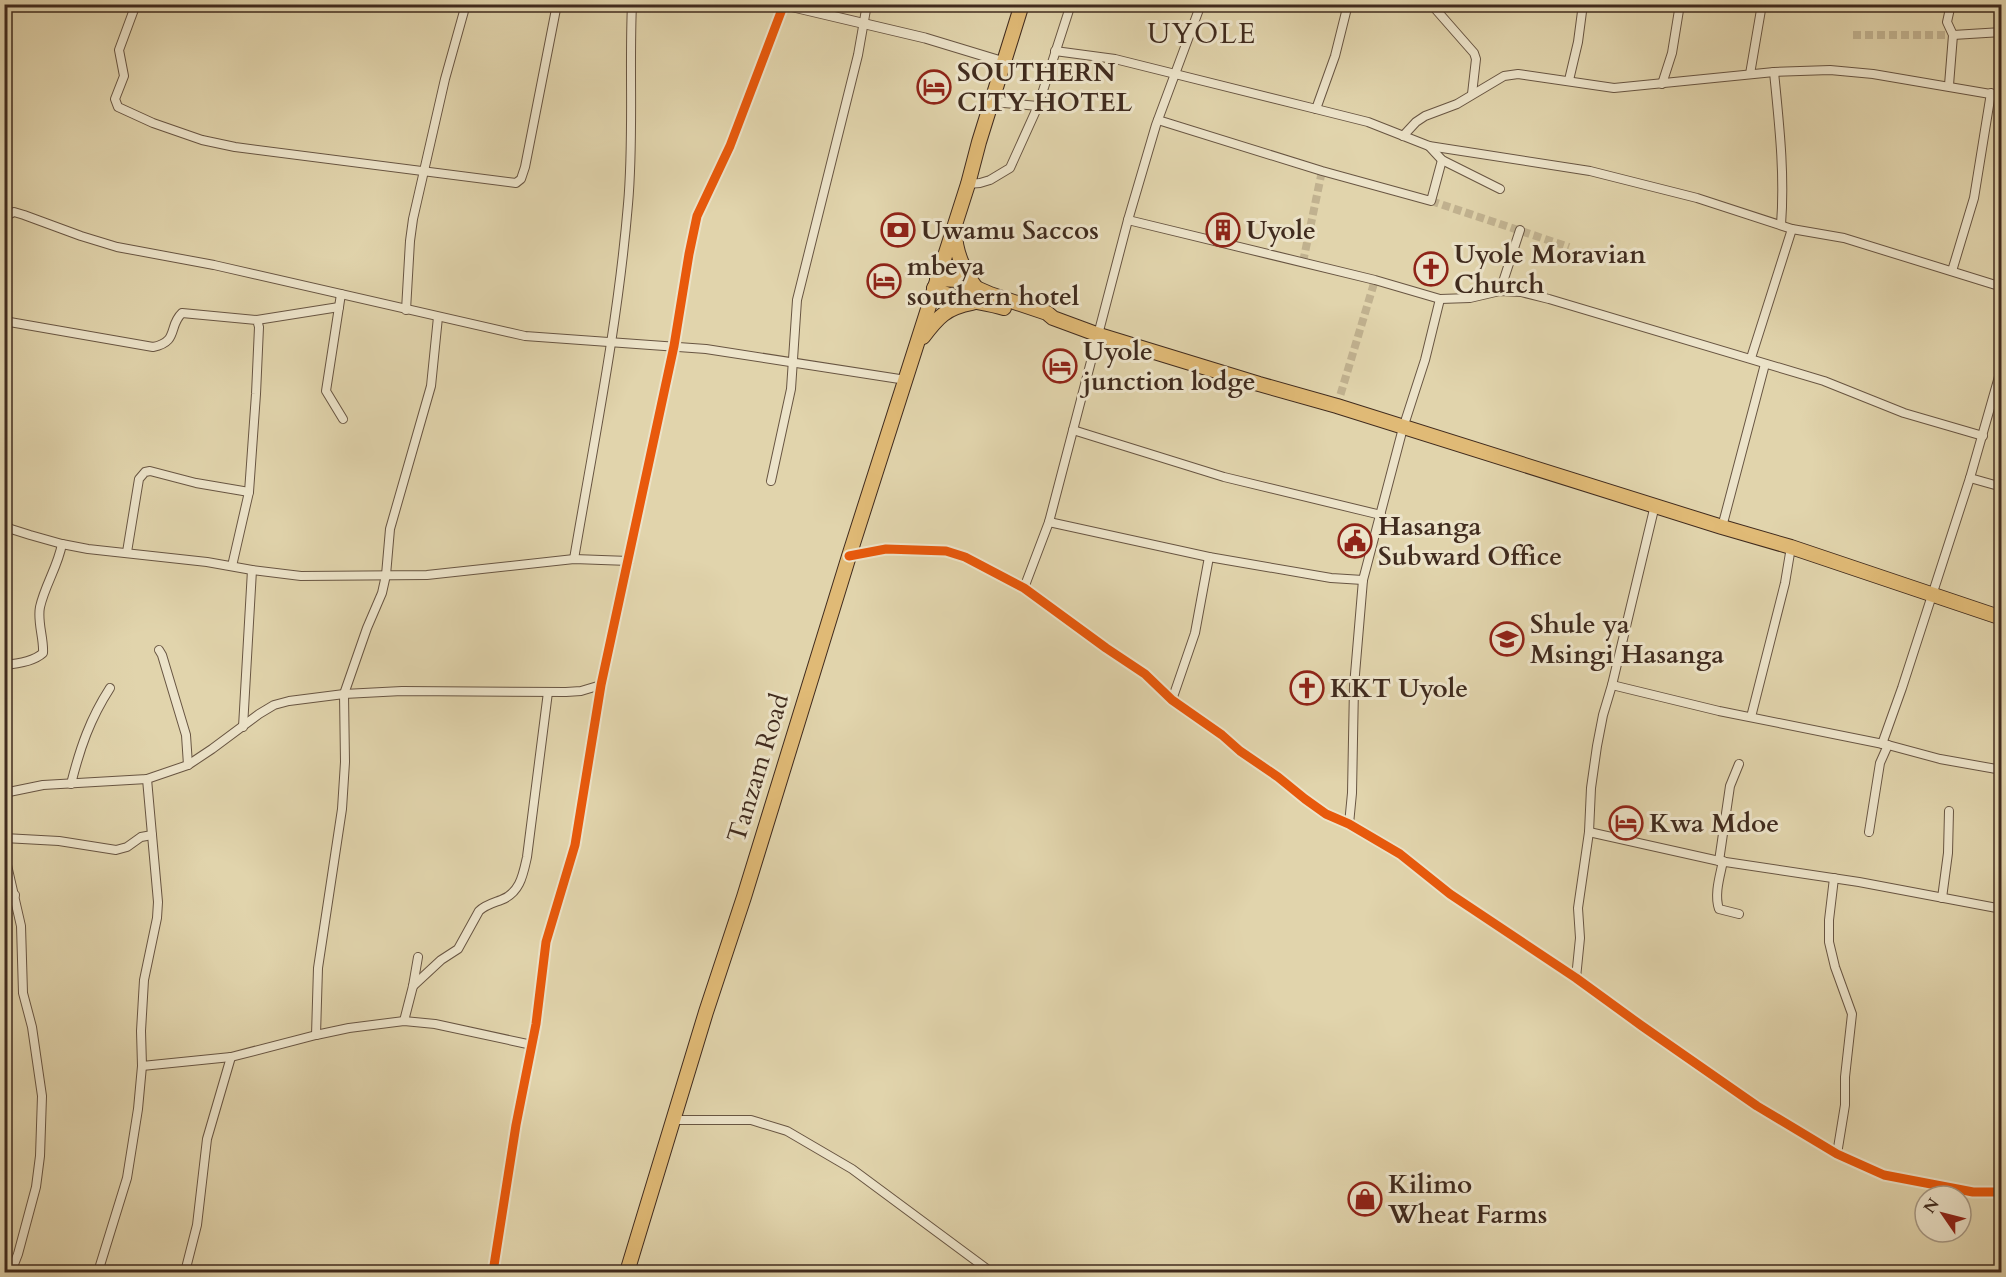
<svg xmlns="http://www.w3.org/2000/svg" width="2006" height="1277" font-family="Cardo,serif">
	<rect width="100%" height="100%" fill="#e1d4ac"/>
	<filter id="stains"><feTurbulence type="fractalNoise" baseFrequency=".00333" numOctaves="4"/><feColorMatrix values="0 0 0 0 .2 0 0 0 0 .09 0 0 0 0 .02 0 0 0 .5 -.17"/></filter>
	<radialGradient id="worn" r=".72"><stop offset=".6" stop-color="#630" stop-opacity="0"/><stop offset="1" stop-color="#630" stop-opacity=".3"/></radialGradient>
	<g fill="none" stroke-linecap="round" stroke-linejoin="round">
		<g stroke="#c1b290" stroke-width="8" stroke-dasharray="8 4" stroke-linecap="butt">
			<path d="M1853 35H1953"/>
			<path d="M1431 201 1569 247"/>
			<path d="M1303 262 1322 171"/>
			<path d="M1337 406 1375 280"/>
		</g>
		<g stroke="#685542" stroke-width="10">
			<g id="minor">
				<path d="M136 4 119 50 124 76 115 99 118 107 153 123 202 140 235 147 516 183 521 179 525 167 557 4"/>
				<path d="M1431 4 1474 53 1476 59 1472 94"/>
				<path d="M1953 35 2002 32"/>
				<path d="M1055 51 1115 59 1316 109 1368 122 1429 146 1590 171 1697 198 1792 229 1844 238 2002 287"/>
				<path d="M1774 72C1779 123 1785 173 1781 225"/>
				<path d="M1750 74 1762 4"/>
				<path d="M1569 80 1578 42 1583 4"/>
				<path d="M1662 84 1672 53 1680 4"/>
				<path d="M1949 85 1953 35 1947 22 1951 4"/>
				<path d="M992 102 1038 106"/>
				<path d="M1316 109 1335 56 1348 4"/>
				<path d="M1158 120 1322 171 1431 201 1442 160"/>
				<path d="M1403 136 1416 122 1425 116 1457 104 1504 76 1518 74 1614 88 1774 72 1830 70 1873 74 2002 96"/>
				<path d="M1429 146 1442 160 1500 189"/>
				<path d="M968 184 980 183 990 180 1010 168 1038 106 1071 4"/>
				<path d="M4 217 14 212 24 215 81 236 117 247 214 265 525 336 706 349 906 380"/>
				<path d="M1128 220 1375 280 1440 299 1425 360 1403 428 1363 580 1354 686 1352 793 1349 824"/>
				<path d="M1952 271 1974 198 1991 93"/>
				<path d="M1500 291 1520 230"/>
				<path d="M341 294 326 391 343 419"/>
				<path d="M1440 299 1470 298 1500 291 1521 292 1549 299 1824 381 1904 413 1983 436"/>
				<path d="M406 310 410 241 413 219 445 79 466 4"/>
				<path d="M257 320 339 307"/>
				<path d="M4 321 153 347C179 342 168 326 182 313L257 320 259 327 256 394 249 492 232 566"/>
				<path d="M1751 358 1792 229"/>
				<path d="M1073 430 1224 477 1381 515"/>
				<path d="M1970 478 2002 487"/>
				<path d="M771 481 791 389 797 300 858 55 867 4"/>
				<path d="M1049 522 1209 557 1331 578 1363 580"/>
				<path d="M4 524 11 529 30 535 62 544 88 549 207 562 252 570 301 576 427 575 574 559 629 561"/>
				<path d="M1722 527 1765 364"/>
				<path d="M127 552 139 479 145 472 150 471 196 483 249 492"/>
				<path d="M849 556 886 549 946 551 965 557 1024 588 1106 648 1145 674 1172 700 1222 735 1240 751 1278 777 1305 799 1326 814 1349 824 1400 854 1450 894 1576 978 1642 1026 1757 1106 1837 1154 1884 1175 1973 1192H2002"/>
				<path d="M574 559C594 441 618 324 628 204 634 138 629 71 632 4"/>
				<path d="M1024 588 1049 522 1128 220 1156 125 1201 4"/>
				<path d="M159 650 162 655 186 735 188 765"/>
				<path d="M4 665C17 664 33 662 43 653 44 638 37 622 40 607 45 585 58 566 62 544"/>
				<path d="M1612 685 1719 711 1888 745 1940 759 2002 770"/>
				<path d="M1172 700 1195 633 1209 557"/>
				<path d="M1751 717 1785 583 1791 547"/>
				<path d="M243 727 252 570"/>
				<path d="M1882 744 1902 688 1970 478 2002 366"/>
				<path d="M71 784C80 748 90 719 110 688"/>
				<path d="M4 793 43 785 147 779 188 765 212 749 259 714 274 705 289 701 344 694 402 691 566 692 581 691 601 685"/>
				<path d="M1589 832 1719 861 1859 882 2002 909"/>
				<path d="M1869 832 1880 763 1888 745"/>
				<path d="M4 838 59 841 116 850 127 847 141 837 152 835"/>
				<path d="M4 852 21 926 23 993 32 1027 42 1096 40 1156 36 1187 18 1254 11 1272"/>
				<path d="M1719 861 1730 786 1739 764"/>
				<path d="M1723 861C1720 876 1714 894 1719 909L1739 914"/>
				<path d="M1834 878 1829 920V942L1835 967 1852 1014 1845 1077V1105L1837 1154"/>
				<path d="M4 895H15"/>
				<path d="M1942 898 1948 853 1949 811"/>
				<path d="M1576 978 1580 938 1578 908 1589 832 1591 788 1597 746 1603 715 1612 685 1655 505"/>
				<path d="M413 986 441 960 458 949 479 911C485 905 493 903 501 900 520 893 523 875 527 857L548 692"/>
				<path d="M404 1021 413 986 418 957"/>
				<path d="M316 1035 318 968 342 809 345 762 344 694 367 628 382 593 386 575 390 529 431 386 438 317"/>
				<path d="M142 1066 231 1057 316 1035 349 1028 404 1021 435 1024 532 1045"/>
				<path d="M673 1120H751L787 1131 852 1169 991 1272"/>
				<path d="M98 1272 127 1178 138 1109 142 1066 141 1031 144 980 157 918 158 902 147 779"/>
				<path d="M185 1272 197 1225 207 1139 231 1057"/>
				<path d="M493 1272 516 1125 536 1024 546 942 575 845 601 685 674 346 689 254 697 216 730 146 784 4"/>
			</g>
		</g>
		<g stroke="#685542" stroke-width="11">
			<path id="tertiary" d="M781 4 925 38 1004 62"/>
		</g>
		<g stroke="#402b1e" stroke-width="16">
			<g id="trunk">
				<path d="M955 232C955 252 965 274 977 289"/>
				<path d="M937 279 958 280 990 294 1047 313 1053 318 1099 335 1259 384 1337 406 1722 527 1791 547 2002 618"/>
				<path d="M934 288C955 301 980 301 1004 308"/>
				<path d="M923 337C938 317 946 308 972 303"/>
				<path d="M627 1272 706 1012 744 897 849 556 968 184 979 142 1022 4"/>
			</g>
		</g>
		<use href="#minor" stroke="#ece3c9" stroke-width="8"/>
		<use href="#tertiary" stroke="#ece3c9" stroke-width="9"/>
		<use href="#trunk" stroke="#e0ba76" stroke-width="14"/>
		<g stroke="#ece3c9" stroke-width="13">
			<g id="cycleway">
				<path d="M849 556 886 549 946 551 965 557 1024 588 1106 648 1145 674 1172 700 1222 735 1240 751 1278 777 1305 799 1326 814 1349 824 1400 854 1450 894 1576 978 1642 1026 1757 1106 1837 1154 1884 1175 1973 1192H2002"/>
				<path d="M493 1272 516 1125 536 1024 546 942 575 845 601 685 674 346 689 254 697 216 730 146 784 4"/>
			</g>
		</g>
		<use href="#cycleway" stroke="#e8590c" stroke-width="9"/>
	</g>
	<defs>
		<g id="hotel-ring" transform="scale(1.725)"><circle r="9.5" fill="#ece3c9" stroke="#8f2418" stroke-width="1.5"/><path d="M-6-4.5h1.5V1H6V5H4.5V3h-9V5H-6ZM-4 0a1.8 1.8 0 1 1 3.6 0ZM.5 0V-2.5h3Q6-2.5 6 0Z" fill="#8f2418"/></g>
		<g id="bank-ring" transform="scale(1.725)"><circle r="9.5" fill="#ece3c9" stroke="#8f2418" stroke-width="1.5"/><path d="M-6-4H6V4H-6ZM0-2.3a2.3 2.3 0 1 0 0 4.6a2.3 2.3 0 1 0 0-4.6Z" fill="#8f2418"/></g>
		<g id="building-ring" transform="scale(1.725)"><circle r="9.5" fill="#ece3c9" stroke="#8f2418" stroke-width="1.5"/><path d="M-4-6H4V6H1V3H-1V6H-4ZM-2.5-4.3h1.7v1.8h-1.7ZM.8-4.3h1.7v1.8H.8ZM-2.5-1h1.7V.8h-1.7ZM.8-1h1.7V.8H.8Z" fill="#8f2418"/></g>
		<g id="church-ring" transform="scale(1.725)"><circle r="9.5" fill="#ece3c9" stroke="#8f2418" stroke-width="1.5"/><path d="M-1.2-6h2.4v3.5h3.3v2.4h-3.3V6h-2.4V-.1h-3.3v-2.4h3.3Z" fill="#8f2418"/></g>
		<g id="civic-ring" transform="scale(1.725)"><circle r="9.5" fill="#ece3c9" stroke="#8f2418" stroke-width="1.5"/><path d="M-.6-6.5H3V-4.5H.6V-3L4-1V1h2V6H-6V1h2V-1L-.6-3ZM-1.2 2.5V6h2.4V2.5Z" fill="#8f2418"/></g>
		<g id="school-ring" transform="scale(1.725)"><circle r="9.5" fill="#ece3c9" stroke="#8f2418" stroke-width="1.5"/><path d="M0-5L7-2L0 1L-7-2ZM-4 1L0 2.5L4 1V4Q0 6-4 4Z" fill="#8f2418"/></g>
		<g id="shop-ring" transform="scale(1.725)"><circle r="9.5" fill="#ece3c9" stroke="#8f2418" stroke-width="1.5"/><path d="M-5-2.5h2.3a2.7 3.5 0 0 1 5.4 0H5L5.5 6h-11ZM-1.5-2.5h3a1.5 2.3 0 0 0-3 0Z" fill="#8f2418"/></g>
	</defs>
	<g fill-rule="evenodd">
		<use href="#hotel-ring" x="934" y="87"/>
		<use href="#bank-ring" x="898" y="230"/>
		<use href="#building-ring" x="1223" y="230"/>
		<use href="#church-ring" x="1431" y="269"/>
		<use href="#hotel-ring" x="884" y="281"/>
		<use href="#hotel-ring" x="1060" y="366"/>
		<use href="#civic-ring" x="1355" y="541"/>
		<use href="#school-ring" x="1507" y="639"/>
		<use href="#church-ring" x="1307" y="688"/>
		<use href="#hotel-ring" x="1626" y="823"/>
		<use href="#shop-ring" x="1365" y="1199"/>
	</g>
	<g text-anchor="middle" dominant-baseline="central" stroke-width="6" stroke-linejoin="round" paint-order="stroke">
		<g font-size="26" font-weight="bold" fill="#402b1e" stroke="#ece3c9" text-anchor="start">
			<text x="957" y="72">SOUTHERN<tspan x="957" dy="30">CITY HOTEL</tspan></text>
			<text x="921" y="230">Uwamu Saccos</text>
			<text x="1246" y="230">Uyole</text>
			<text x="1454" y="254">Uyole Moravian<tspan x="1454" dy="30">Church</tspan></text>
			<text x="907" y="266">mbeya<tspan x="907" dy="30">southern hotel</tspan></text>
			<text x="1083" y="351">Uyole<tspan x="1083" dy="30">junction lodge</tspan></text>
			<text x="1378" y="526">Hasanga<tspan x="1378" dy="30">Subward Office</tspan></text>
			<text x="1530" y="624">Shule ya<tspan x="1530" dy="30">Msingi Hasanga</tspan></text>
			<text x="1330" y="688">KKT Uyole</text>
			<text x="1649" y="823">Kwa Mdoe</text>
			<text x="1388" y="1184">Kilimo<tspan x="1388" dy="30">Wheat Farms</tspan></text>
		</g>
		<g font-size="26" fill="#402b1e" stroke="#ece3c9">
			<text transform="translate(758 768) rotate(-73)">Tanzam Road</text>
		</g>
		<g font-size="28" letter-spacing="1.5" fill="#402b1e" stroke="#ece3c9">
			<text x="1202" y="34">UYOLE</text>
		</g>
	</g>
	<rect width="2006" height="1277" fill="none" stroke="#e1d4ac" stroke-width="24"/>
	<rect x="6" y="6" width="1994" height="1265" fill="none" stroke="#402b1e" stroke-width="3"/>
	<rect x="12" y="12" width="1982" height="1253" fill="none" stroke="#402b1e" stroke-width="1.5"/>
	<g transform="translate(1943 1214) rotate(305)"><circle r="28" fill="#ece3c9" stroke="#a79985" stroke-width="1.5"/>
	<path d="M0-4.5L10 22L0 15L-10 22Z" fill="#8f2418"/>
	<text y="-9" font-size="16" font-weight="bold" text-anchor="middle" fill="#402b1e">N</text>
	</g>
	<rect width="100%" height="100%" filter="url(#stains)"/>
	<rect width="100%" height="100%" fill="url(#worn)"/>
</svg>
